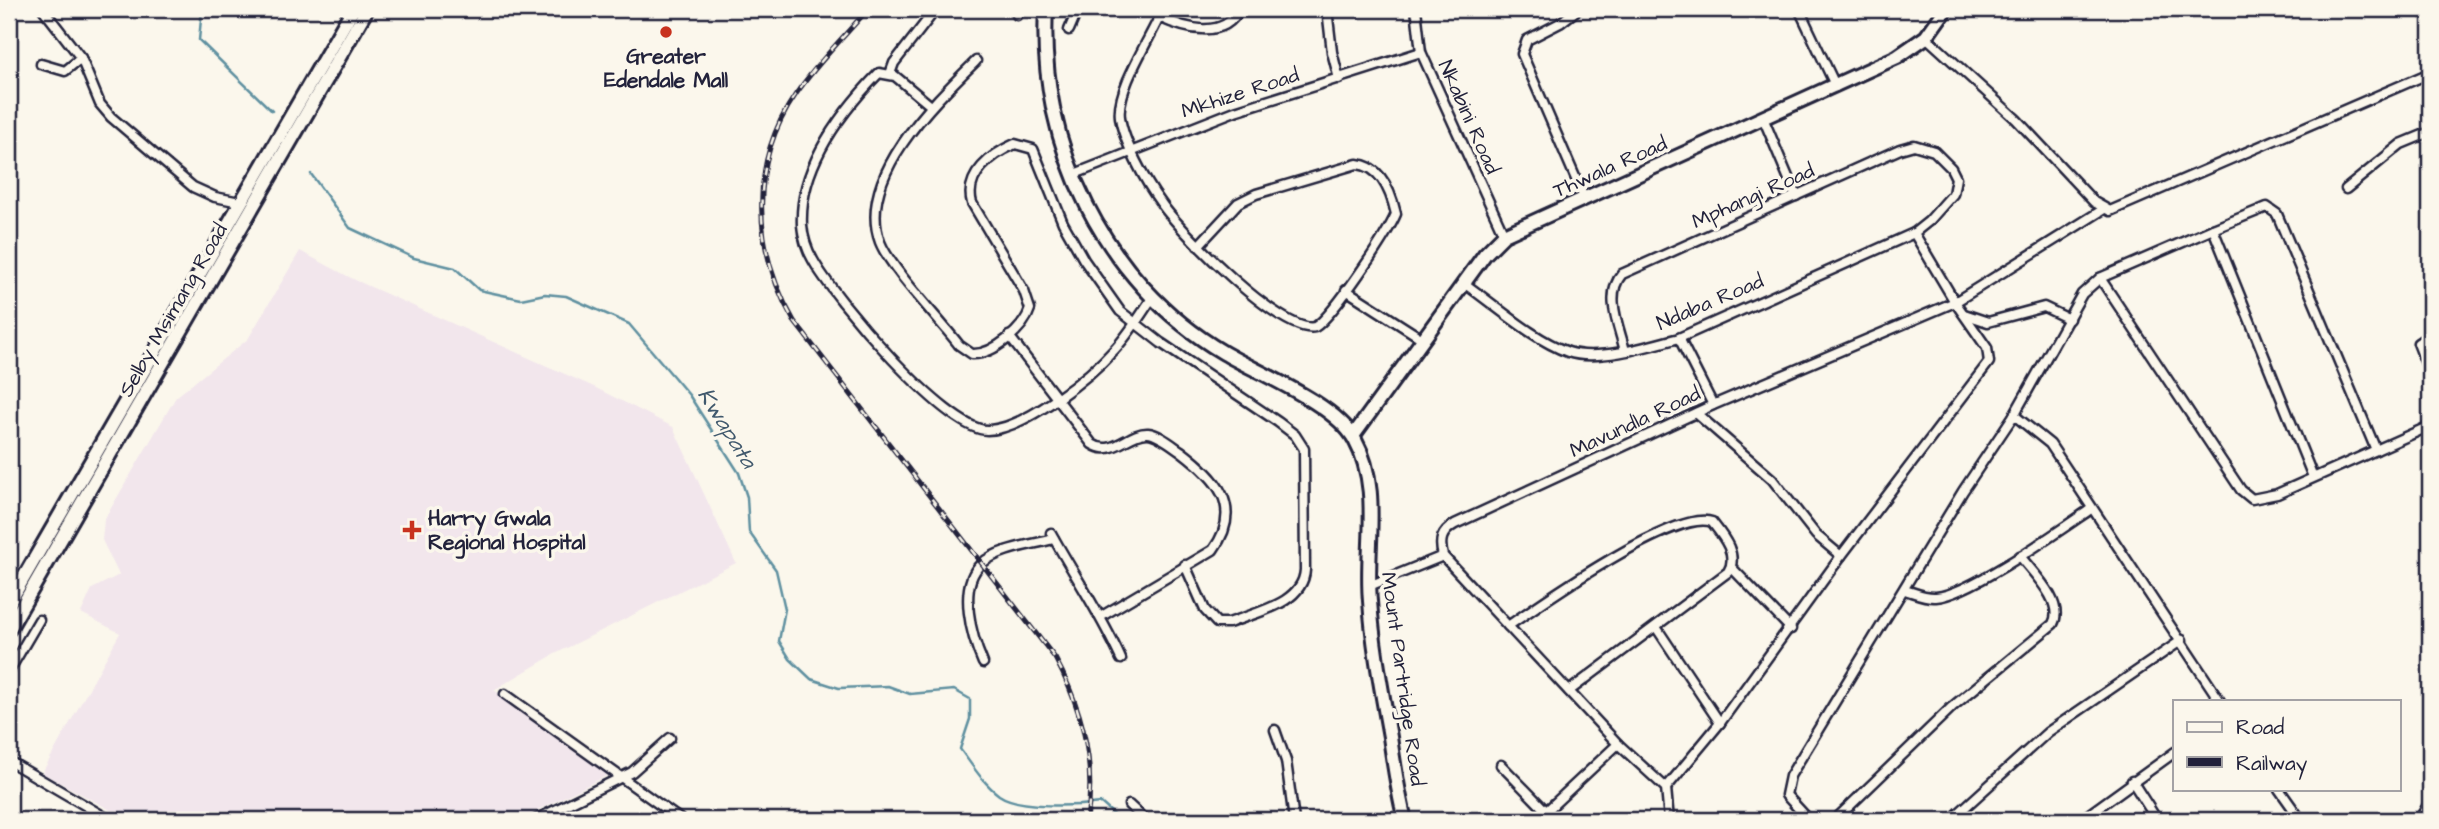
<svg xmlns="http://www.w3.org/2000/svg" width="2439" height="829" font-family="'Architects Daughter',sans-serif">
	<rect width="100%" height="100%" fill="#fbf7ec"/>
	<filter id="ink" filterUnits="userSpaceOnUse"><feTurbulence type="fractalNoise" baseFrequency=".0143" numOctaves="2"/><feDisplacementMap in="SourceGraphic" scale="14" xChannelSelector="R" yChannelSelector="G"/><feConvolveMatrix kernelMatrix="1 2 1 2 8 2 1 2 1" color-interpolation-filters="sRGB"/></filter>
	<g filter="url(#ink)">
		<path fill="#f2e6ec" d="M300 251 353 279 594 387 673 427 736 563 553 655 494 690 610 774 518 820H129L42 773 120 633 81 613 92 589 119 575 102 540 104 520 176 397 248 339Z"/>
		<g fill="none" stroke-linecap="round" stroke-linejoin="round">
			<g stroke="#5f90a0" stroke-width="2.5">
				<path d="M202 9 199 40 272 111"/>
				<path d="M311 174 350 228 414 258 455 268 479 290 521 299 545 294 566 296 629 324 689 395 739 473 747 497 749 532 776 570 785 609 779 641 790 659 811 679 839 688 888 686 910 694 954 690 970 699V719L960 749C972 765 983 783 999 795 1019 809 1077 806 1101 803L1120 820"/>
			</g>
			<g stroke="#22223b" stroke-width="13">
				<g id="street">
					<path d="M43 9 81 58 100 104 111 117 193 187 215 197 240 202"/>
					<path d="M1163 9C1152 36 1116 89 1120 117 1123 141 1146 183 1161 203 1180 231 1282 335 1315 327 1333 316 1387 235 1396 214 1391 192 1381 166 1357 164L1256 194 1238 203 1198 246"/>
					<path d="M1327 9 1332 52 1339 79"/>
					<path d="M1416 9 1421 52 1504 235"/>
					<path d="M1578 9 1560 23 1527 40 1522 54 1585 200"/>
					<path d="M1799 9 1836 87"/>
					<path d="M1017 15 1018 9"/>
					<path d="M1159 17C1183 28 1224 41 1239 9"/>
					<path d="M1069 30 1078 9"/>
					<path d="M1926 37 2016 119 2094 202 2110 211 2430 73"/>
					<path d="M976 61C934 102 856 177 880 242 890 268 940 320 959 345L972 354C993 355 1024 329 1030 309L1024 291 972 203C964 175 992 154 1015 144L1033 149 1063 223 1084 260 1120 311 1161 343 1278 422 1295 435 1304 449 1305 570C1303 604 1256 612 1229 623H1217L1205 610 1185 565"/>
					<path d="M41 64 65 71 81 58"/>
					<path d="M890 74 894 63 936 9"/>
					<path d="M931 106 895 76 879 73C841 112 799 166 802 225 803 238 806 248 813 260 833 297 946 430 987 430 1024 430 1091 376 1115 349 1129 334 1140 316 1152 298"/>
					<path d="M1764 120 1796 196"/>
					<path d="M1072 175 1235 111 1421 52"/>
					<path d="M2346 189 2401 144 2430 132"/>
					<path d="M2213 229 2267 207 2277 214 2376 450"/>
					<path d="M2100 278 2241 490 2252 499 2277 494 2430 426"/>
					<path d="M1465 284C1495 305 1534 340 1568 352 1597 362 1650 346 1679 338L1914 233 1929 221 1953 194 1956 178 1951 168 1934 151 1914 145 1900 149 1622 274C1604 295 1619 326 1625 351"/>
					<path d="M1346 290 1424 340"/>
					<path d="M1964 314 1988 322 2044 307 2069 319"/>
					<path d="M1009 336 1092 444C1113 458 1128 432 1148 433 1159 434 1172 445 1181 451 1215 477 1245 506 1213 550L1102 616"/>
					<path d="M1679 338 1713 405"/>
					<path d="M2428 369 2418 343 2430 335"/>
					<path d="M1696 413 1772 479 1816 535 1841 556"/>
					<path d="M2014 415 2050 444 2220 701"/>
					<path d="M1051 533C1074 575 1101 614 1121 659"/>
					<path d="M1731 567 1791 629"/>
					<path d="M1369 586 1443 556"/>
					<path d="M1905 590C1915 593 1926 598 1936 597 1969 595 2060 530 2091 509"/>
					<path d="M1508 626C1541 603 1676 508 1712 522 1723 536 1739 555 1728 572L1569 691"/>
					<path d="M1656 627 1720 723"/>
					<path d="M983 663C972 638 957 586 981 564 999 548 1032 545 1054 539"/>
					<path d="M9 671 39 620"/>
					<path d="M505 694 681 820"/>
					<path d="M1275 730 1286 761 1294 820"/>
					<path d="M9 761 110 820"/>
					<path d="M1501 765 1546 811"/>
					<path d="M2132 781 2157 820"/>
					<path d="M1666 788 1720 723 1841 556 1989 362 1987 348 1955 302 1914 233"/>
					<path d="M2279 789 2301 820"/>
					<path d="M1129 805 1145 820"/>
					<path d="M535 820 632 772 670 738"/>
					<path d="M1537 820 1618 744"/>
					<path d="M1669 820 1666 788 1618 744 1443 556C1439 541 1441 532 1455 524L1713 405 1955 302 2104 209"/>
					<path d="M1809 820 1786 795 1790 776 1963 491 2014 415 2082 294 2100 278 2213 229 2313 477"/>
					<path d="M1835 820 1952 707 2053 624C2065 603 2033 573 2020 556"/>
					<path d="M1951 820 2048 732 2182 640"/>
					<path d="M2081 820 2175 752"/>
					<path d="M2419 820 2430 802"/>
				</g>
			</g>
			<g stroke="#22223b" stroke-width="18">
				<g id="secondary">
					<path d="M1046 9C1038 146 1104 282 1224 353 1258 373 1336 404 1355 440 1382 489 1365 547 1370 601 1373 646 1382 692 1390 737 1394 765 1398 793 1405 820"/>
					<path d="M1353 436 1485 254 1504 235 1897 57 1926 37 1946 9"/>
					<path d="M9 603 353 9"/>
					<path d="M9 629 367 9"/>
				</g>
			</g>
			<use href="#street" stroke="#fbf7ec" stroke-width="8"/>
			<use href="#secondary" stroke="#fbf7ec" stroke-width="12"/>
			<g stroke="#22223b" stroke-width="5">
				<path id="rail" d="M868 9C844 37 816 64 796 94 748 164 753 250 794 321L1055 658C1082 708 1096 764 1087 820"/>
			</g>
			<use href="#rail" stroke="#fbf7ec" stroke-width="2.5" stroke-dasharray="8" stroke-linecap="butt"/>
		</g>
	</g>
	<g fill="#c8321e" stroke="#fbf7ec" stroke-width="2.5">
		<circle cx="666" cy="32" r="7"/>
		<path d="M408.5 519.5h7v7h7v7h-7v7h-7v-7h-7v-7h7z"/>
	</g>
	<g text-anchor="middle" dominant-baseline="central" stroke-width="7" stroke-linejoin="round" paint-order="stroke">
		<g font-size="21" font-weight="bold" fill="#22223b" stroke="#fbf7ec">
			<text x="666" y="56">Greater<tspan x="666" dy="24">Edendale Mall</tspan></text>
			<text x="428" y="518" text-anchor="start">Harry Gwala<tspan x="428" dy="24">Regional Hospital</tspan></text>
		</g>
		<g font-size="21" fill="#22223b" stroke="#fbf7ec">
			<text transform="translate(1240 93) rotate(-18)">Mkhize Road</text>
			<text transform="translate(1469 117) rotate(66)">Nkabini Road</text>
			<text transform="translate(1610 167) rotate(-24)">Thwala Road</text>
			<text transform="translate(1753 196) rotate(-24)">Mphangi Road</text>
			<text transform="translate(1710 302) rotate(-23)">Ndaba Road</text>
			<text transform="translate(173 310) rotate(-60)">Selby Msimang Road</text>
			<text transform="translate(1635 422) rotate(-25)">Mavundla Road</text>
			<text transform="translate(1403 679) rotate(82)">Mount Partridge Road</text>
		</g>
		<g font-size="23" font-style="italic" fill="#41596d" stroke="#fbf7ec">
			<text transform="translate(727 428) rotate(58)">Kwapata</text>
		</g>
	</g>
	<rect width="2439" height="829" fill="none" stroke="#fbf7ec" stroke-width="35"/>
	<rect x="18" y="18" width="2404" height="794" fill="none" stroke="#22223b" stroke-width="2.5" filter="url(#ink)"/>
	<rect x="2173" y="700" width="228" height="91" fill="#fbf7ec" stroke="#a4a2a5" stroke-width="2"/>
	<rect x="2187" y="722" width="35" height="10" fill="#fbf7ec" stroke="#a4a2a5" stroke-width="2"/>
	<text x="2236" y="734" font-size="21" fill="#22223b">Road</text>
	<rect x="2187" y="757" width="35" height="10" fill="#22223b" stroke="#a4a2a5" stroke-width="2"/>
	<text x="2236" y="770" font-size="21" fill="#22223b">Railway</text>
</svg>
